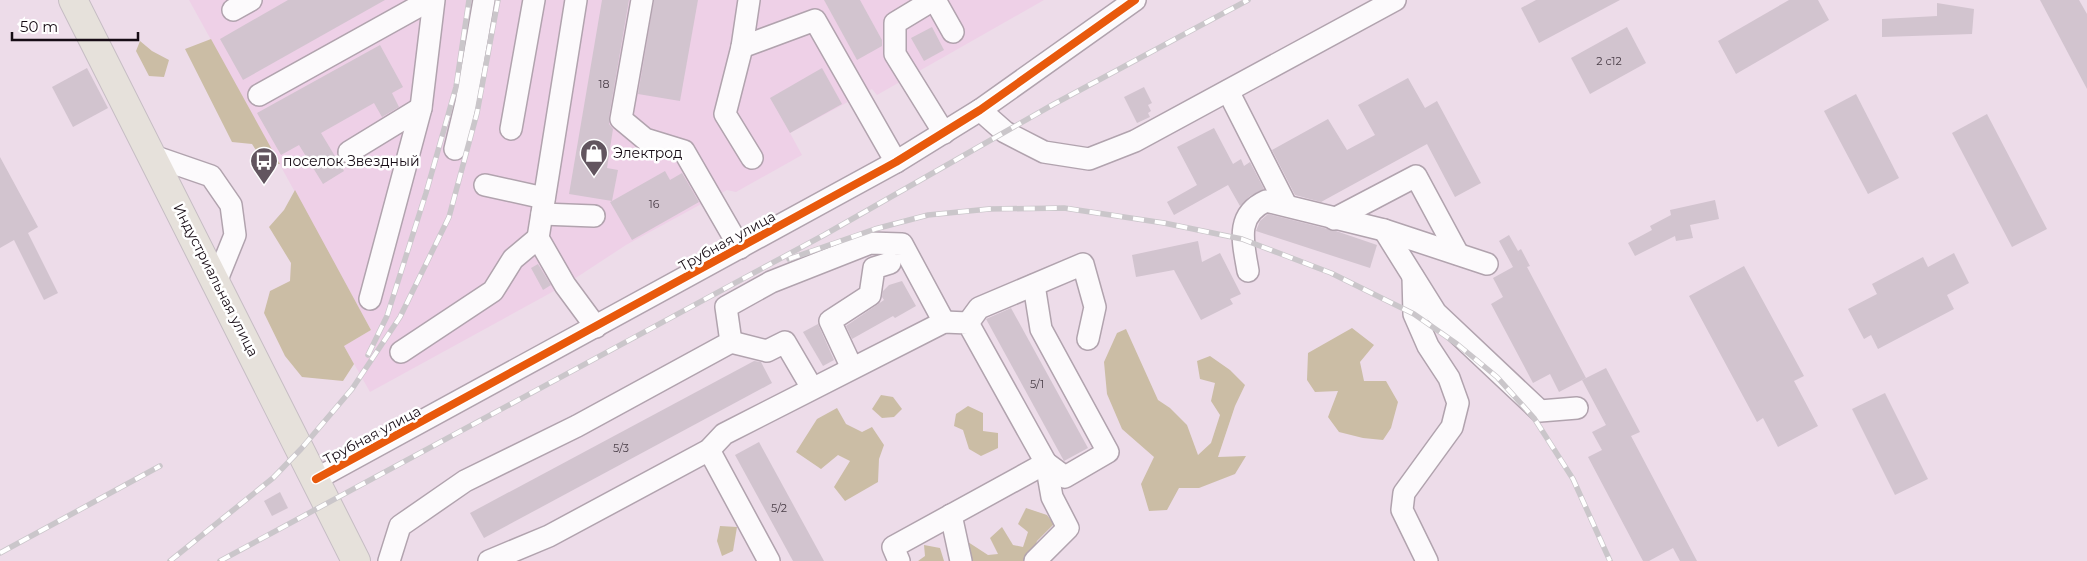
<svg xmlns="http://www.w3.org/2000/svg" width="2087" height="561" font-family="Montserrat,sans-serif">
	<rect width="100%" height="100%" fill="#eddce9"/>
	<path fill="#eed0e7" d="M189 0H1044L877 95 872 89 790 133 802 155 736 192 727 190 626 245 565 285 370 392 344 346 371 330Z"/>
	<g fill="#cbbda5">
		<path d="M211 39 280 164H265L252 144 232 142 185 49Z"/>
		<path d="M140 41 152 51 169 60 164 77 149 76 136 51Z"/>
		<path d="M295 190 371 330 344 346 354 364 343 381 302 377 285 356 264 313 270 291 290 281 291 263 269 227 284 210Z"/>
		<path d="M1352 328 1374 345 1360 362 1364 381H1386L1398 402 1391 428 1383 440 1363 438 1339 432 1328 417 1338 391 1315 392 1307 380 1308 353Z"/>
		<path d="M1126 329 1158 400 1170 408 1187 425 1198 455 1211 443 1220 415 1211 401 1215 383 1200 379 1197 361 1210 356 1230 370 1245 385 1235 406 1218 457 1246 456 1235 474 1199 488H1179L1167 510 1149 511 1141 484 1154 457 1122 429 1107 394 1104 362 1117 333Z"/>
		<path d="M881 395 893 397 902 409 894 417 882 418 872 409Z"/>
		<path d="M968 406 983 413V431L998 433V448L981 456 969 449 963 430 954 426 956 414Z"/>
		<path d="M837 408 846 424 862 432 872 427 884 445 879 459 878 482 845 501 834 487 850 461 838 455 821 469 796 452 817 419Z"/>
		<path d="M1026 508 1047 515 1054 524 1037 541 1031 558 1025 561H972L968 542 988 555 998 554 990 538 1002 527 1013 545 1023 547 1028 532 1018 524Z"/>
		<path d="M720 526 737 527 733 551 722 556 717 541Z"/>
		<path d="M924 545 940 548 944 561H918L925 556Z"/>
	</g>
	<g fill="#d2c4cf">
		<path d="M288 0H385L243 80 220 39Z"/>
		<path d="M602 0H629L609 117V124L613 129 607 168 618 170 612 201 665 171 670 180 682 173 699 202 632 240 610 202 612 201 569 194Z"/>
		<path d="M654 0H698L680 101 638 94Z"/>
		<path d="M824 0H860L882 40V46L857 60Z"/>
		<path d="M1536 0H1620L1539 43 1521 8Z"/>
		<path d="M1789 0H1818L1829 20 1736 74 1718 41Z"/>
		<path d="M2040 0H2079L2087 14V89Z"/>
		<path d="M1937 3 1974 9 1972 34 1882 37V19L1937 16Z"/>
		<path d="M932 27 944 50 924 61 911 38Z"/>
		<path d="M1627 27 1646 63 1590 94 1571 58Z"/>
		<path d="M380 45 403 87 392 93 399 107 382 117 374 103 321 133 344 171 323 184 299 145 281 155 257 113Z"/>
		<path d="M87 68 108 108 73 127 52 87Z"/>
		<path d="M822 68 842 104 790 133 770 98Z"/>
		<path d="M1408 78 1425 108 1437 101 1481 183 1455 197 1427 144 1321 202 1295 195 1272 150 1328 119 1347 150 1375 135 1358 105Z"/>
		<path d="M1144 87 1152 103 1148 105 1151 111 1148 113 1150 117 1137 123 1124 97Z"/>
		<path d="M1856 94 1899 178 1868 194 1824 111Z"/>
		<path d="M1987 114 2047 229 2012 247 1952 133Z"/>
		<path d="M1214 128 1233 164 1241 159 1244 166 1250 162 1264 189 1250 196 1240 206 1228 185 1174 215 1167 202 1197 185 1177 147Z"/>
		<path d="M0 157 38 227 28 233 58 293 44 300 14 240 0 248Z"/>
		<path d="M1715 200 1719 219 1690 225 1693 238 1676 241 1675 236 1635 256 1628 243 1652 230 1650 226 1671 215 1670 210Z"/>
		<path d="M1268 214 1336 231 1377 245 1370 268 1256 231 1260 221Z"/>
		<path d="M1509 235 1518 251 1521 249 1530 266 1527 267 1586 378 1559 392 1550 374 1533 383 1491 304 1503 297 1493 278 1513 267 1499 241Z"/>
		<path d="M1198 241 1202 262 1220 253 1241 294 1230 299 1233 304 1201 320 1174 270 1136 277 1132 255Z"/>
		<path d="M1954 253 1969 283 1947 295 1954 309 1878 349 1871 335 1864 339 1848 309 1877 294 1872 284 1923 257 1928 267Z"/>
		<path d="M538 264 551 285 543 290 531 268Z"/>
		<path d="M1744 266 1804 376 1794 381 1818 426 1778 447 1763 418 1757 422 1689 296Z"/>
		<path d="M902 281 916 306 895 318 893 316 852 339 846 326 884 300 882 297 883 291 889 285Z"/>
		<path d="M1011 308 1088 448 1064 461 986 319Z"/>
		<path d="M818 324 834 360 823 366 803 332Z"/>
		<path d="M754 361 761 362 772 383 484 538 470 513Z"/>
		<path d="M1606 368 1640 432 1631 436 1697 561H1680L1673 548 1649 561H1643L1588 457 1602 450 1592 432 1606 425 1582 380Z"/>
		<path d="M1885 393 1928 479 1895 495 1852 409Z"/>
		<path d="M759 442 824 561H793L735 455Z"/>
		<path d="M280 492 288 508 272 516 264 501Z"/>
	</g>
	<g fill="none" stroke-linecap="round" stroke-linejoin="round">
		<g stroke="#b1a3ae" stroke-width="24">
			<g id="minor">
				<path d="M576 0 538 238 565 285 596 327"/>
				<path d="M642 0 621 119 645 139 684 151 740 248"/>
				<path d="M749 0 742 47 725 114 752 158"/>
				<path d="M933 0 895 23V54L944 133"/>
				<path d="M935 0 953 32"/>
				<path d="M233 10 251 0"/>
				<path d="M742 47 815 20 896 162"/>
				<path d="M1228 91 1286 205"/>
				<path d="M259 95 430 0"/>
				<path d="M980 110 1005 132 1044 152 1089 159 1135 141 1395 0"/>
				<path d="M511 129 534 0"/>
				<path d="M455 149 466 103 484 0"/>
				<path d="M349 152 421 108"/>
				<path d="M153 156 211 176 231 205 235 235 216 282"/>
				<path d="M485 185 544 198"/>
				<path d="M542 214 594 216"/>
				<path d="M1334 219 1416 176 1458 254"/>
				<path d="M1384 230 1436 313 1540 411 1577 408"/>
				<path d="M1248 271C1243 242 1235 215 1266 201L1384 230 1487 264"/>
				<path d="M1413 277 1414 314 1428 346 1449 378 1458 403 1452 427 1404 493 1402 510 1427 561"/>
				<path d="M1034 285 1041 329 1108 452 1065 477 1046 463"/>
				<path d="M370 299 421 108 434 0"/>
				<path d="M968 323 979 308 1083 264 1095 307 1088 339"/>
				<path d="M731 342 767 351 785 342 812 388"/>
				<path d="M401 352 493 291 513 259 538 238"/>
				<path d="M852 368 830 321 870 295 874 268 890 263"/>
				<path d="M709 450 769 561"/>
				<path d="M316 479 896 162 980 110 1135 0"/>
				<path d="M951 515 961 561"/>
				<path d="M389 561 400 526 465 481 577 426 731 342 726 307 771 282 870 243 902 244 944 322"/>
				<path d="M489 561 549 536 709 450 724 434 944 322 968 323 1046 463 893 547 899 561"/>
				<path d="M1035 561 1068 528 1052 497 1046 463"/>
			</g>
		</g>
		<g stroke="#c6bdc4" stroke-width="30">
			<path id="major" d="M73 0 356 561"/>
		</g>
		<use href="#minor" stroke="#fcfafc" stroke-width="21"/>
		<use href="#major" stroke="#e6e1db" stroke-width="28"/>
		<g stroke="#cac6ca" stroke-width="5.5">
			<g id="rail">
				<path d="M789 259 875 229 928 215 989 209 1064 208 1164 223 1242 239 1331 273 1414 314 1457 344 1497 377 1534 418 1573 479 1610 561"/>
				<path d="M368 355 387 316 426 193 456 87 469 0"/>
				<path d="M0 553 160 466"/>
				<path d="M170 561 273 478 301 449 352 389 400 317 449 217 477 113 498 0"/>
				<path d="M220 561 824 235 1054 104 1248 0"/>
			</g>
		</g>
		<use href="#rail" stroke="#fff" stroke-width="4" stroke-dasharray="11" stroke-linecap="butt"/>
		<g stroke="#fff" stroke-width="11">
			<path id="cycleway" d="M316 479 896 162 980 110 1135 0"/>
		</g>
		<use href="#cycleway" stroke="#e8590c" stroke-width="8"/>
	</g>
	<defs>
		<g id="shop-pin" transform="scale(1.4375)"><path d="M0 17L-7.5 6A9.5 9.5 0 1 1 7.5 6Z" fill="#62555f" stroke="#fff"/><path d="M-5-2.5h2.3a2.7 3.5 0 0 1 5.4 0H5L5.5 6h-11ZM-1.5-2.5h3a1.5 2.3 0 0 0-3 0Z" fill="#fff"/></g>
		<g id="bus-pin" transform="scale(1.4375)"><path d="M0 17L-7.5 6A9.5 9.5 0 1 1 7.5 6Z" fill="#62555f" stroke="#fff"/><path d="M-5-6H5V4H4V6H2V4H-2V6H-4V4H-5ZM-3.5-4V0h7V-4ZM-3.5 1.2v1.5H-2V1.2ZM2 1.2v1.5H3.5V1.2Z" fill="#fff"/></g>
	</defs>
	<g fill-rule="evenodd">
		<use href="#shop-pin" x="594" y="153"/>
		<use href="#bus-pin" x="264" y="161"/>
	</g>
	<g text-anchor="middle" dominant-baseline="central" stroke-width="5" stroke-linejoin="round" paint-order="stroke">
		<g font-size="11" fill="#483c46">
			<text x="1609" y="61">2 с12</text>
			<text x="604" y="84">18</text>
			<text x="654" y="204">16</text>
			<text x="1037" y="384">5/1</text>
			<text x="621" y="448">5/3</text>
			<text x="779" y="508">5/2</text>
		</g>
		<g font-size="14" fill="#170c15" stroke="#fff" text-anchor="start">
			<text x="613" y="153">Электрод</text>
			<text x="283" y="161">поселок Звездный</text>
		</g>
		<g font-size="14" fill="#170c15" stroke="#fff">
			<text transform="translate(727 241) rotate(-29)">Трубная улица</text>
			<text transform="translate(216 280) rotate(63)">Индустриальная улица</text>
			<text transform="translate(372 435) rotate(-28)">Трубная улица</text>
		</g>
	</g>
	<path d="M12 32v8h126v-8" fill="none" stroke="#170c15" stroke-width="2.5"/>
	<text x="20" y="32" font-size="15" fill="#170c15" stroke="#ffffff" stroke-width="4" paint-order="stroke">50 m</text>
</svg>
